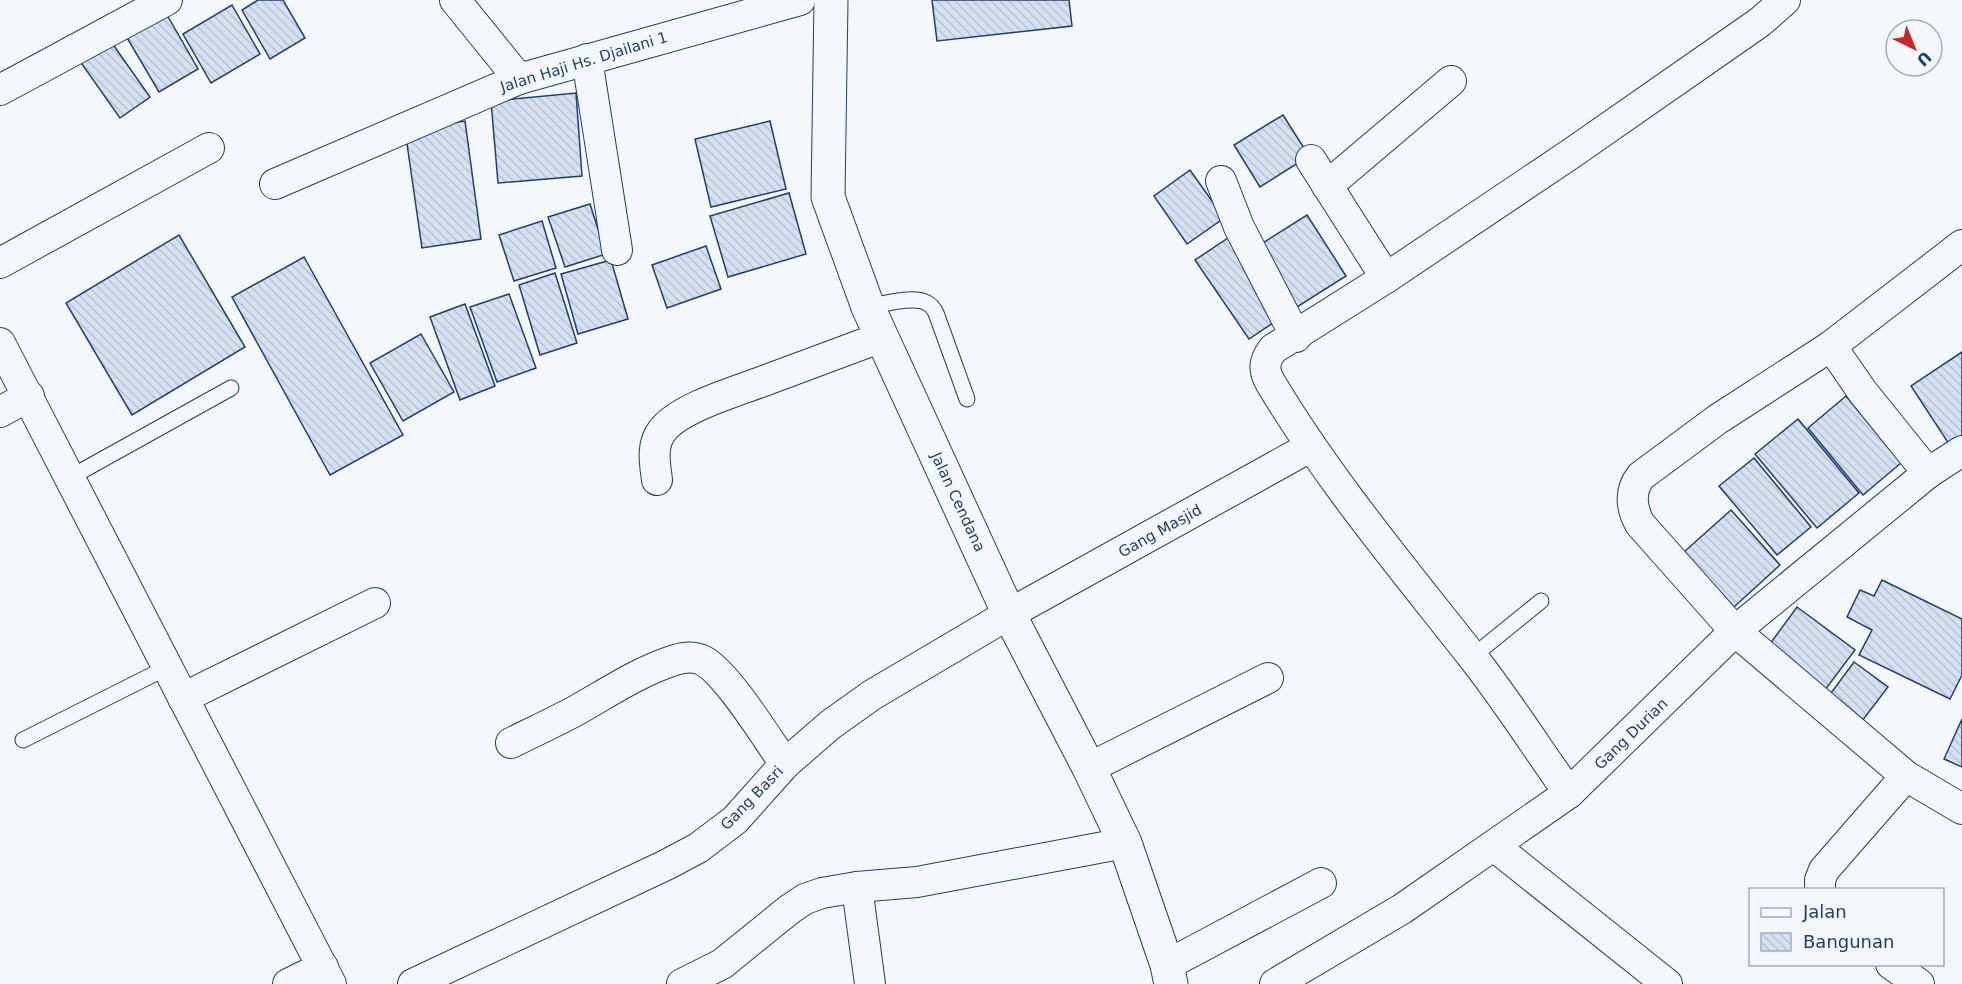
<svg xmlns="http://www.w3.org/2000/svg" width="1962" height="984" font-family="'DejaVu Sans',sans-serif">
	<defs>
		<pattern id="building-back-hatch" width="6" height="6" patternUnits="userSpaceOnUse" patternTransform="scale(1.5)"><rect width="6" height="6" fill="#d5e0f0"/><path d="M-1 5l2 2M0 0l6 6M5-1l2 2" fill="none" stroke="#b6c1d1"/></pattern>
	</defs>
	<rect width="100%" height="100%" fill="#f4f7fb"/>
	<g fill="url(#building-back-hatch)" stroke="#1d3f73" stroke-width="1.5">
		<path d="M258 0H283L305 38 270 59 242 10Z"/>
		<path d="M932 0H1069L1072 26 937 41Z"/>
		<path d="M232 5 260 54 211 83 183 34Z"/>
		<path d="M163 8 198 69 159 92 123 31Z"/>
		<path d="M107 36 150 97 120 118 77 57Z"/>
		<path d="M576 93 582 176 498 183 491 101Z"/>
		<path d="M1283 115 1309 156 1260 187 1234 145Z"/>
		<path d="M465 121 481 239 422 248 405 130Z"/>
		<path d="M770 121 786 189 711 207 695 139Z"/>
		<path d="M1190 170 1224 218 1187 244 1154 196Z"/>
		<path d="M789 193 806 254 728 277 710 216Z"/>
		<path d="M590 204 606 254 565 267 548 217Z"/>
		<path d="M1307 215 1346 276 1297 307 1258 246Z"/>
		<path d="M542 221 556 268 514 281 499 235Z"/>
		<path d="M179 235 245 347 132 415 66 303Z"/>
		<path d="M1228 238 1282 317 1249 339 1195 260Z"/>
		<path d="M706 246 721 289 667 308 652 265Z"/>
		<path d="M304 257 403 435 330 475 232 297Z"/>
		<path d="M611 260 628 319 578 334 561 274Z"/>
		<path d="M555 273 577 343 540 355 519 285Z"/>
		<path d="M509 294 536 368 497 382 470 307Z"/>
		<path d="M465 304 495 386 460 400 430 317Z"/>
		<path d="M421 334 454 392 403 421 370 363Z"/>
		<path d="M1962 352V435L1949 444 1911 386Z"/>
		<path d="M1846 396 1901 463 1863 495 1808 428Z"/>
		<path d="M1798 419 1859 493 1817 528 1755 454Z"/>
		<path d="M1754 458 1811 527 1777 555 1719 486Z"/>
		<path d="M1731 510 1780 565 1734 607 1684 552Z"/>
		<path d="M1882 580 1962 619V675L1950 699 1859 655 1872 630 1847 617 1860 590 1874 596Z"/>
		<path d="M1797 607 1855 650 1822 694 1764 652Z"/>
		<path d="M1854 662 1888 687 1862 721 1828 697Z"/>
		<path d="M1962 719V767L1944 759Z"/>
	</g>
	<g fill="none" stroke-linecap="round" stroke-linejoin="round">
		<g stroke="#1d3f73" stroke-width="17">
			<g id="service">
				<path d="M868 307C883 304 914 295 927 303 931 305 934 309 936 313L967 399"/>
				<path d="M69 478 231 388"/>
				<path d="M1472 657 1541 601"/>
				<path d="M23 740 168 667"/>
			</g>
		</g>
		<g stroke="#1d3f73" stroke-width="32">
			<g id="minor">
				<path d="M455 0 519 79"/>
				<path d="M587 59 617 250"/>
				<path d="M0 90 167 0"/>
				<path d="M1311 160 1386 278"/>
				<path d="M1221 181 1239 227 1296 337"/>
				<path d="M275 184 519 79 800 0"/>
				<path d="M1327 186 1451 81"/>
				<path d="M1962 245 1831 346 1718 419 1641 476C1629 491 1631 508 1640 524L1735 631 1906 776 1962 809"/>
				<path d="M0 263 209 148"/>
				<path d="M0 343 331 984"/>
				<path d="M1831 346 1862 391 1928 473"/>
				<path d="M0 412 29 396"/>
				<path d="M657 480C655 464 651 445 662 431 679 407 741 390 769 379 807 365 844 351 882 337"/>
				<path d="M183 698 375 603"/>
				<path d="M511 743C533 732 555 722 577 710 609 692 640 671 675 660 684 657 693 656 702 660 726 671 768 740 785 764"/>
				<path d="M1089 768 1268 678"/>
				<path d="M1569 793C1536 747 1506 699 1471 655 1401 566 1328 479 1270 382 1263 369 1264 361 1273 349L1386 278 1572 153 1760 22 1785 0"/>
				<path d="M1494 846 1667 984"/>
				<path d="M857 887 870 984"/>
				<path d="M1820 890V880L1824 870 1906 776"/>
				<path d="M1891 964 1919 984"/>
				<path d="M1167 965 1321 883"/>
				<path d="M288 984 323 967"/>
				<path d="M413 984 666 865 698 848 735 820 785 764 830 725 872 695 1009 614 1310 447"/>
				<path d="M682 984 722 964 790 909 805 899 822 893 857 887 917 882 1125 843"/>
				<path d="M1275 984 1402 909 1569 793 1735 631 1928 473 1962 451"/>
			</g>
		</g>
		<g stroke="#1d3f73" stroke-width="35">
			<path id="tertiary" d="M831 0 828 197 868 307 1009 614 1089 768 1125 843 1167 965 1171 984"/>
		</g>
		<use href="#service" stroke="#f4f7fb" stroke-width="15"/>
		<use href="#minor" stroke="#f4f7fb" stroke-width="30"/>
		<use href="#tertiary" stroke="#f4f7fb" stroke-width="33"/>
	</g>
	<g text-anchor="middle" dominant-baseline="central" stroke-width="4.5" stroke-linejoin="round" paint-order="stroke">
		<g font-size="15" fill="#1d3f73" stroke="#f4f7fb">
			<text transform="translate(584 62) rotate(-17)">Jalan Haji Hs. Djailani 1</text>
			<text transform="translate(958 502) rotate(65)">Jalan Cendana</text>
			<text transform="translate(1160 531) rotate(-29)">Gang Masjid</text>
			<text transform="translate(1631 734) rotate(-44)">Gang Durian</text>
			<text transform="translate(752 798) rotate(-46)">Gang Basri</text>
		</g>
	</g>
	<rect x="1749" y="888" width="195" height="78" fill="#f4f7fb" stroke="#9eadc5" stroke-width="1.5"/>
	<rect x="1761" y="908" width="30" height="9" fill="#f4f7fb" stroke="#9eadc5" stroke-width="1.5"/>
	<text x="1803" y="918" font-size="18" fill="#1d3f73">Jalan</text>
	<rect x="1761" y="933" width="30" height="18" fill="url(#building-back-hatch)" stroke="#9eadc5" stroke-width="1.5"/>
	<text x="1803" y="948" font-size="18" fill="#1d3f73">Bangunan</text>
	<g transform="translate(1914 48) rotate(137)"><circle r="28" fill="#f4f7fb" stroke="#9eadc5" stroke-width="1.5"/>
	<path d="M0-4.5L10 22L0 15L-10 22Z" fill="#c62828"/>
	<text y="-9" font-size="16" font-weight="bold" text-anchor="middle" fill="#1d3f73">U</text>
	</g>
</svg>
